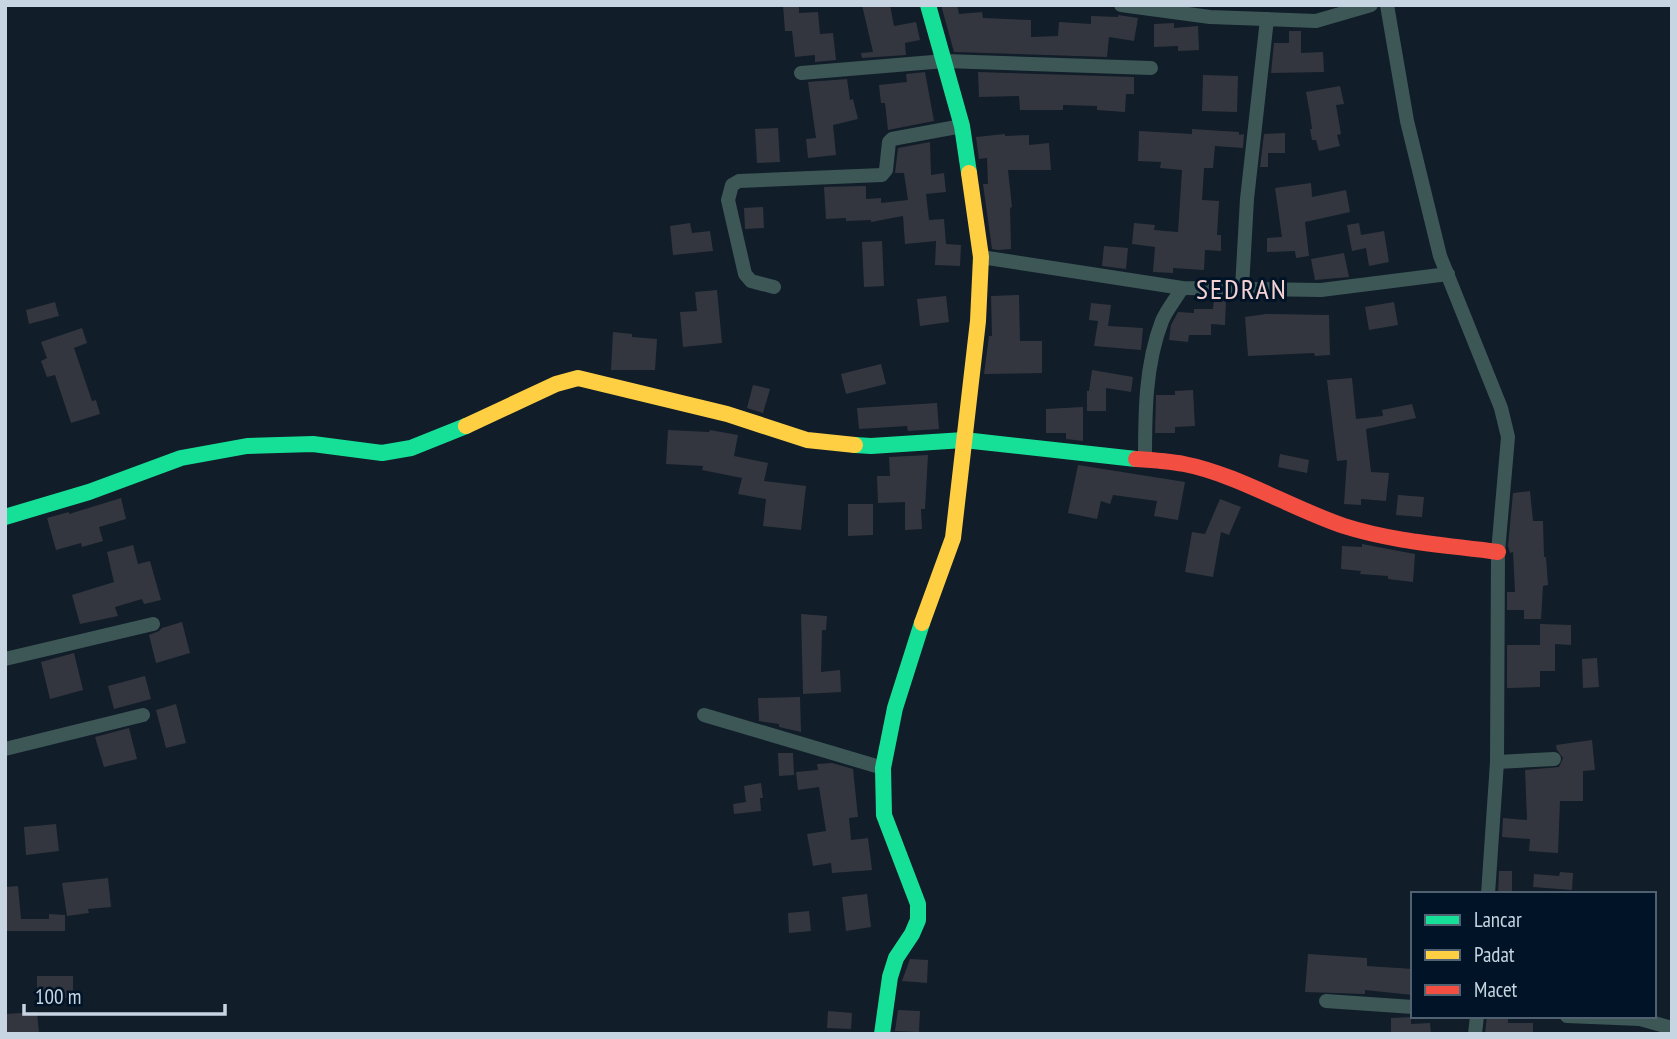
<svg xmlns="http://www.w3.org/2000/svg" width="1677" height="1039" font-family="'PT Sans Narrow',sans-serif">
	<rect width="100%" height="100%" fill="#111d28"/>
	<g fill="#34363f">
		<path d="M783 5H799V13L818 12 820 34 833 33 836 60 815 62V55L795 57 792 31H785Z"/>
		<path d="M862 5H890L894 26 916 22 920 40 905 43 906 55 862 58 861 53 873 52Z"/>
		<path d="M941 5H957L959 14 982 12 983 18 1031 20V37L1058 36 1059 22 1091 24V16L1118 17V15L1138 18 1134 41 1109 37 1107 57 954 52Z"/>
		<path d="M1174 23V28L1198 26 1199 50 1178 51V46L1154 47V24Z"/>
		<path d="M1289 31H1301V53L1323 52 1324 72 1271 73 1274 43H1289Z"/>
		<path d="M925 72 934 121 888 130 885 103H881L879 85 907 82 906 74Z"/>
		<path d="M978 72 1134 77V94H1126L1125 112 1097 110V106L1063 105V110H1020L1019 96 979 97Z"/>
		<path d="M1203 75 1238 76 1237 112 1202 111Z"/>
		<path d="M847 79 850 100 853 99 858 119 833 125 836 155 808 158 806 139 816 138 808 82Z"/>
		<path d="M1340 86 1344 104 1336 105 1341 134 1337 135 1340 146 1319 151 1316 140H1312L1310 129H1312L1310 114 1306 92Z"/>
		<path d="M778 128 780 162 757 163 755 129Z"/>
		<path d="M1192 129 1239 132V135L1244 134 1243 148 1215 146 1213 168H1204L1202 200 1219 201 1217 235H1221V251L1205 250 1204 270 1173 268V273L1153 272 1155 247 1132 244 1134 223 1155 225 1154 230 1178 232 1182 170 1160 168 1161 162 1138 161 1139 131 1192 134Z"/>
		<path d="M1285 133V153H1268V167H1260L1264 134Z"/>
		<path d="M1005 134V136L1029 135V145L1049 143 1051 170H1008L1012 207 1010 208 1011 249 998 250 992 249 983 184H988L987 158 979 159 976 137Z"/>
		<path d="M930 142 931 175 944 173 946 192 926 194 929 220 944 219 946 244 961 245 960 266 935 265 936 241 905 244 903 216 871 222V220L846 221V218L826 219 824 187 866 186V199L881 198V203L908 200 904 173H895L898 148Z"/>
		<path d="M1311 183 1312 197 1346 190 1350 212 1305 222 1309 256 1296 258 1295 251 1267 252V238L1282 237 1275 188Z"/>
		<path d="M763 207 764 228 745 229 744 208Z"/>
		<path d="M690 223 692 233 710 231 713 251 673 255 670 226Z"/>
		<path d="M1359 223 1361 235 1384 231 1389 262 1369 266 1366 248 1352 251 1347 225Z"/>
		<path d="M882 241 884 286 864 287 862 242Z"/>
		<path d="M1104 246 1128 248 1126 269 1102 266Z"/>
		<path d="M1344 253 1349 277 1315 280 1311 259Z"/>
		<path d="M717 290 722 343 683 347 680 312 697 311 695 292Z"/>
		<path d="M1019 295 1020 341H1042V373L984 374 989 336H992L991 296Z"/>
		<path d="M946 296 949 322 920 326 917 299Z"/>
		<path d="M1214 300H1226L1225 325 1211 324V335H1189L1188 342 1169 340 1171 325 1178 312 1194 313V309H1213Z"/>
		<path d="M55 302 59 316 29 324 26 310Z"/>
		<path d="M1394 302 1398 325 1369 330 1365 307Z"/>
		<path d="M1091 303 1111 305 1108 326 1143 328 1141 350 1094 346 1098 321 1089 320Z"/>
		<path d="M1266 314 1329 315 1330 355 1315 356 1314 353 1248 356 1245 317Z"/>
		<path d="M82 328 87 343 74 348 92 401 96 400 100 414 71 423 55 375 47 377 41 361 47 358 41 342Z"/>
		<path d="M613 332 632 334V337L657 339 655 370H611Z"/>
		<path d="M881 364 886 384 846 394 841 374Z"/>
		<path d="M1092 370 1133 377 1131 392 1106 388V411H1087V391H1089Z"/>
		<path d="M1352 378 1356 419 1383 416 1382 410 1412 404 1416 418 1366 429 1371 472 1389 473 1386 501 1361 499V505L1344 504 1347 460 1337 461 1327 380Z"/>
		<path d="M753 385 770 389 763 413 747 408Z"/>
		<path d="M1193 390 1195 426 1175 427V433H1155L1156 395H1175V391Z"/>
		<path d="M937 403 939 429 908 431 907 426 859 429 857 408Z"/>
		<path d="M1083 407V441L1066 439V433H1046V409Z"/>
		<path d="M668 430 709 432 710 430 738 435 734 456 768 463 764 481 806 486 801 530 763 526 766 499 738 494 742 478 702 470 703 466 666 464Z"/>
		<path d="M1280 454 1309 460 1307 473 1278 467Z"/>
		<path d="M928 455 925 509H921L922 529 905 530V502L878 503 877 476H890L889 457Z"/>
		<path d="M1078 465 1185 482 1178 520 1154 516 1157 501 1113 495 1110 504 1101 501 1097 519 1068 513Z"/>
		<path d="M1530 491 1533 521H1543L1544 557H1546L1548 585 1543 586 1541 619H1524V610H1507V592H1515L1513 552 1510 553 1508 546 1513 493Z"/>
		<path d="M1398 495 1424 497 1422 517 1396 515Z"/>
		<path d="M121 498 126 519 99 527 103 541 82 547 81 543 56 550 47 518 69 512V514Z"/>
		<path d="M1220 499 1241 507 1229 535 1221 532 1213 577 1185 572 1192 532 1205 534Z"/>
		<path d="M848 504H873V535L848 536Z"/>
		<path d="M1362 544 1415 554 1413 582 1388 579V576L1360 574 1361 571 1341 569 1342 546 1362 547Z"/>
		<path d="M133 545 138 564 150 561 161 600 144 604 142 599 115 607 118 616 80 624 72 595 114 582 107 552Z"/>
		<path d="M801 614 827 616 826 630H822L821 672 840 670 841 692 803 694Z"/>
		<path d="M182 622 190 653 156 663 149 635 159 631 162 628Z"/>
		<path d="M1540 624 1571 625V645L1555 644V671H1540V687L1507 688V645H1540Z"/>
		<path d="M74 653 83 690 50 699 41 662Z"/>
		<path d="M1597 658 1599 687 1583 688 1582 659Z"/>
		<path d="M145 676 151 699 114 709 108 686Z"/>
		<path d="M800 697 801 732 779 727V724L759 721 758 698Z"/>
		<path d="M176 704 186 743 166 748 156 710Z"/>
		<path d="M129 728 137 759 104 767 95 737Z"/>
		<path d="M1592 740 1595 770 1583 771V801H1560L1558 853 1529 851 1530 839 1502 837 1503 818 1527 820 1525 770 1559 767 1563 758 1557 750 1556 745Z"/>
		<path d="M778 753H793L794 775 779 776Z"/>
		<path d="M832 763 853 769 858 817 849 818 851 840 868 838 872 870 832 873 831 863 813 866 807 834 826 831 819 787 798 790 796 772 818 770 817 764Z"/>
		<path d="M761 783 763 798H760L761 811 734 814 733 804 746 802 744 786Z"/>
		<path d="M56 824 59 851 26 855 24 827Z"/>
		<path d="M1499 871H1512V894H1498Z"/>
		<path d="M1560 872 1573 873 1572 890 1533 887 1534 874 1559 876Z"/>
		<path d="M108 878 111 907 88 909 89 913 67 916 62 883Z"/>
		<path d="M18 886 21 919H49V914L65 915V931H5V887Z"/>
		<path d="M867 894 871 927 846 931 842 897Z"/>
		<path d="M809 911 811 931 789 933 788 913Z"/>
		<path d="M1308 954 1367 958V966L1413 969V995L1365 990V994L1305 992Z"/>
		<path d="M910 959 928 960 927 983 902 981Z"/>
		<rect x="37" y="976" width="36" height="22"/>
		<path d="M898 1010 920 1011 919 1032 895 1031Z"/>
		<path d="M828 1011 852 1013 851 1029 827 1028Z"/>
		<path d="M37 1012 39 1033 5 1034V1014Z"/>
		<path d="M1487 1016 1508 1019V1023H1533V1034H1485Z"/>
		<path d="M1411 1017V1024L1430 1023 1431 1034H1391V1018Z"/>
	</g>
	<g fill="none" stroke-linecap="round" stroke-linejoin="round">
		<g stroke="#3c5756" stroke-width="14">
			<path d="M1121 5 1210 17 1316 21 1371 5"/>
			<path d="M1387 5 1407 121 1440 256 1501 408 1508 437 1498 552 1497 762 1488 894"/>
			<path d="M801 73 945 61 1151 68"/>
			<path d="M981 257 1182 288 1321 290 1448 274"/>
			<path d="M774 287 751 281 745 274 728 200 732 185 739 181 882 175 886 170 889 142 892 139 962 126"/>
			<path d="M1242 288 1247 199 1267 19"/>
			<path d="M1145 460C1145 414 1145 365 1162 321 1167 309 1176 299 1182 288"/>
			<path d="M5 659 153 624"/>
			<path d="M704 715 883 768"/>
			<path d="M5 749 143 715"/>
			<path d="M1497 762 1554 759"/>
			<path d="M1326 1001 1413 1007"/>
			<path d="M1567 1016 1640 1019 1672 1028"/>
			<path d="M1475 1034 1477 1016"/>
		</g>
		<g stroke="#16e098" stroke-width="16">
			<path d="M928 5 962 126 969 173"/>
			<path d="M855 445 871 446 964 440 1136 459"/>
			<path d="M5 517 89 492 181 458 247 446 313 444 382 453 411 448 466 426"/>
			<path d="M882 1034 890 977 896 958 912 934 918 920V904L884 815 883 768 895 708 922 623"/>
		</g>
		<g stroke="#ffcf43" stroke-width="16">
			<path d="M466 426 556 384 578 378 727 414 807 440 855 445"/>
			<path d="M922 623 953 538 978 321 981 257 969 173"/>
		</g>
		<path stroke="#f24e42" stroke-width="16" d="M1136 459C1152 460 1168 461 1184 464 1236 474 1293 509 1344 526 1394 542 1447 545 1498 552"/>
	</g>
	<g text-anchor="middle" dominant-baseline="central" stroke-width="6" stroke-linejoin="round" paint-order="stroke">
		<g font-size="28" letter-spacing="2" fill="#f4d1d3" stroke="#011427">
			<text x="1242" y="288">SEDRAN</text>
		</g>
	</g>
	<rect width="1677" height="1039" fill="none" stroke="#c7d4e1" stroke-width="14"/>
	<rect x="1411" y="892" width="245" height="126" fill="#011427" stroke="#506171" stroke-width="2"/>
	<rect x="1425" y="915" width="35" height="10" fill="#16e098" stroke="#506171" stroke-width="2"/>
	<text x="1474" y="927" font-size="21" fill="#c7d4e1">Lancar</text>
	<rect x="1425" y="950" width="35" height="10" fill="#ffcf43" stroke="#506171" stroke-width="2"/>
	<text x="1474" y="962" font-size="21" fill="#c7d4e1">Padat</text>
	<rect x="1425" y="985" width="35" height="10" fill="#f24e42" stroke="#506171" stroke-width="2"/>
	<text x="1474" y="997" font-size="21" fill="#c7d4e1">Macet</text>
	<path d="M24 1004v10h201v-10" fill="none" stroke="#c7d4e1" stroke-width="3.5"/>
	<text x="35" y="1004" font-size="21" fill="#c7d4e1" stroke="#011427" stroke-width="5" paint-order="stroke">100 m</text>
</svg>
